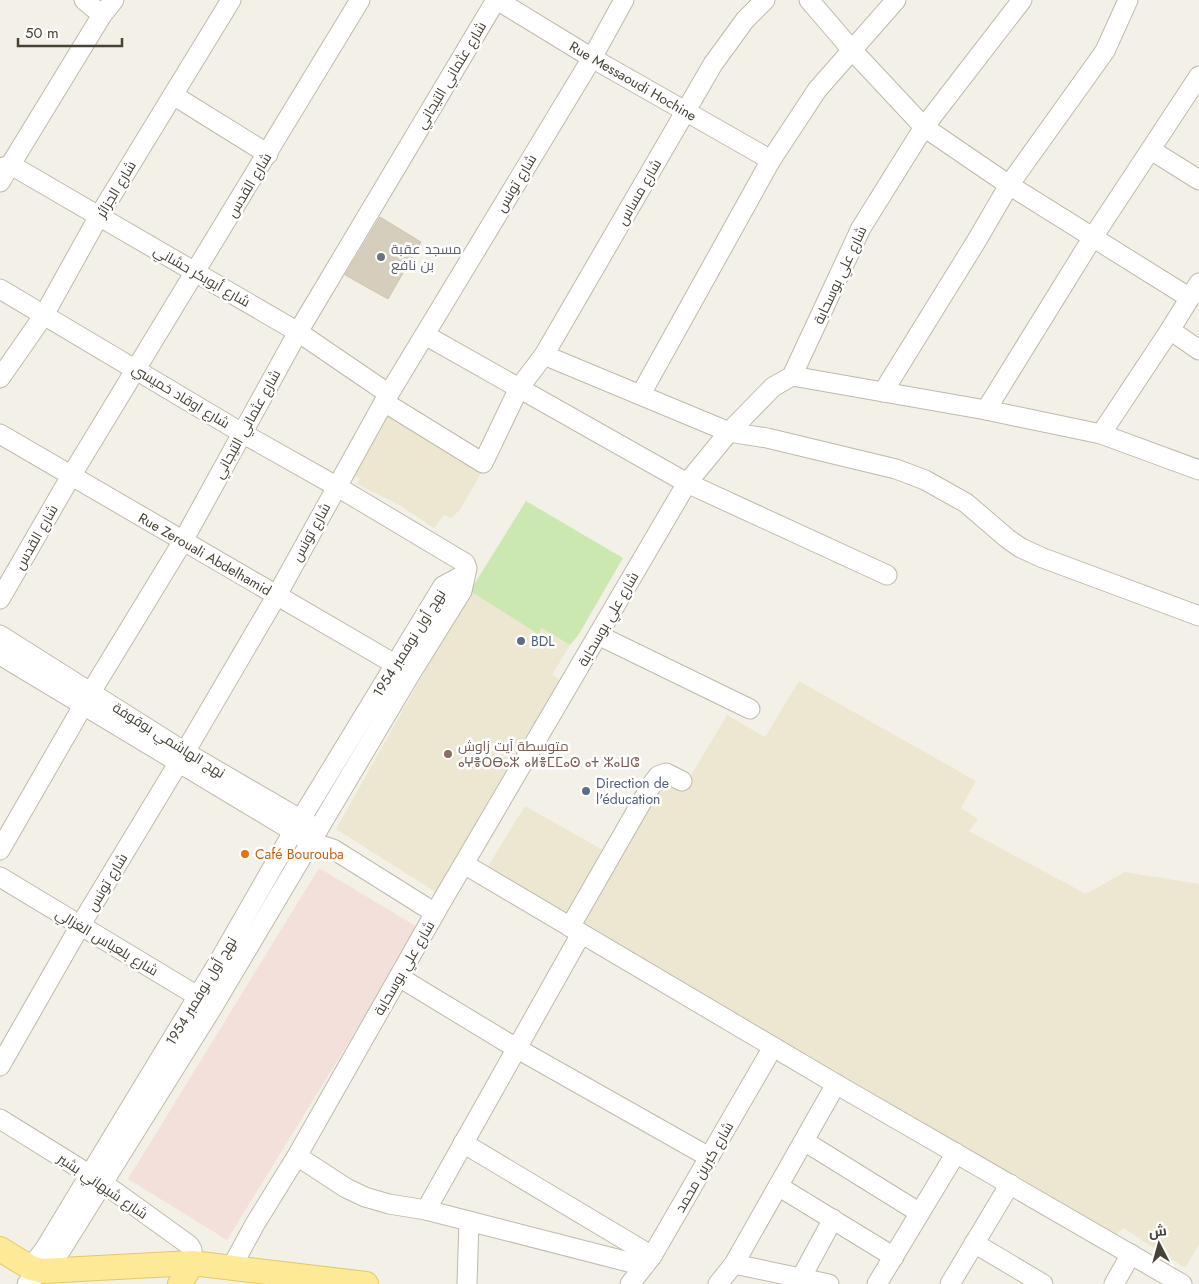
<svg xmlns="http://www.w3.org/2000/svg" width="1199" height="1284" font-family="Jost,Cairo,'Noto Sans Tifinagh',sans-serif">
	<rect width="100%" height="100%" fill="#f3f1e7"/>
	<g fill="#ede7d1">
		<path d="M388 415 482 472 459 511 451 518 444 515 434 528 401 506 357 484 360 479 352 474Z"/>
		<path d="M470 591 538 634 542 628 570 645 552 675 560 680 437 893 336 829Z"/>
		<path d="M799 681 976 781 961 808 978 819 969 831 1086 894 1125 872 1199 884V1245L1185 1268 1123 1228 1115 1236 488 866 525 806 617 858 672 767 690 777 727 715 765 737Z"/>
	</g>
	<path fill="#f4e0db" d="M319 868 419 928 227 1240 128 1179Z"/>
	<path fill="#cae8b0" d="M526 501 623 558 579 634 570 645 542 628 538 634 470 591Z"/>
	<path fill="#d5cebd" stroke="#d0c6b0" d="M380 217 421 242 388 299 345 275Z"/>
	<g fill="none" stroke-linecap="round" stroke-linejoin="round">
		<g stroke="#bfb9aa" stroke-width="21">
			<g id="minor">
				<path d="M84 0 102 15"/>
				<path d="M497 0 592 58 771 160"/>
				<path d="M809 0 852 50 924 127 1009 185 1190 298"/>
				<path d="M173 95 268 154"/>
				<path d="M1151 150 1199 180"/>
				<path d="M0 168 11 165 298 332 389 394"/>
				<path d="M0 182 102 15 114 0"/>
				<path d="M0 289 242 433 336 486 465 563 467 568 462 591 411 673 214 1005 61 1250 27 1284"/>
				<path d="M1170 330 1199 350"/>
				<path d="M425 335 687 483 887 575"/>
				<path d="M544 355 729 432 767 438 896 469 925 480 966 503 1008 539 1021 548 1043 558 1199 616"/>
				<path d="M792 376 986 410 1101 434 1199 470"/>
				<path d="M0 378 44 315 99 216 231 0"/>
				<path d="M883 392 977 240 1009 185 1105 51 1128 0"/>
				<path d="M641 394 771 160 817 90 896 0"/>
				<path d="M384 402 483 463 519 388 544 355 713 64 745 20 765 0"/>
				<path d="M986 410 1093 237 1199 76"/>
				<path d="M0 434 405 670"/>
				<path d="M1101 434 1170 330 1199 283"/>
				<path d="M0 599 71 476 360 0"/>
				<path d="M0 635 185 752 312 826"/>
				<path d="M598 635 750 709"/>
				<path d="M0 655 311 842 333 849 435 913"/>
				<path d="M0 850 91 692 183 541 298 332 496 0"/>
				<path d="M464 864 836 1084 1182 1284"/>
				<path d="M0 877 209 1003"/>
				<path d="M570 927 652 784 658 776 666 773 682 781"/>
				<path d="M399 977 516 1048 709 1157"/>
				<path d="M0 1066 80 926 185 752 277 595 384 402 592 58 624 0"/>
				<path d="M0 1119 103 1183 189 1245 192 1250V1263"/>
				<path d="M804 1141 920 1213"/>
				<path d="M463 1143 652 1256"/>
				<path d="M297 1156 346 1188 365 1197 389 1204 426 1210 644 1266"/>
				<path d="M778 1186 894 1257"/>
				<path d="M426 1210 581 934"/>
				<path d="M974 1243 1043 1284"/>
				<path d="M734 1264 829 1284"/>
				<path d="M32 1266 46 1247 218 963 293 832 443 586 465 574"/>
				<path d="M231 1268 255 1224 297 1156 439 906 687 483 729 432 773 387 792 376 861 228 924 127 1022 0"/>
				<path d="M801 1278 833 1219"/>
				<path d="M467 1284 469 1221"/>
				<path d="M630 1284 652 1256 773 1047"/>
				<path d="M718 1284 734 1264 836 1084"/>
				<path d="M877 1284 956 1153"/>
				<path d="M950 1284 1010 1184"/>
				<path d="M1114 1284 1131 1254"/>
			</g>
		</g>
		<g stroke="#e3c966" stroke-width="26">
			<g id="major">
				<path d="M0 1249 31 1268 42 1271 192 1263 366 1284"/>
				<path d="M180 1284 192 1263"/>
			</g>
		</g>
		<use href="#minor" stroke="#fff" stroke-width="19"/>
		<use href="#major" stroke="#fde996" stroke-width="24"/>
	</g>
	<circle fill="#6b7280" stroke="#fff" stroke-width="2" cx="381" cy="257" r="5"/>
	<g fill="#5c6f8a" stroke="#fff" stroke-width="2">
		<circle cx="521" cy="641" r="5"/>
		<circle cx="586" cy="791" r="5"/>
	</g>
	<circle fill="#8d6e63" stroke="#fff" stroke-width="2" cx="448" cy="754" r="5"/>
	<circle fill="#e8710a" stroke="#fff" stroke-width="2" cx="245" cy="854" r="5"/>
	<g text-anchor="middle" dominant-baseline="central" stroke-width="5" stroke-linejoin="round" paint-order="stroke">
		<g font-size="14" fill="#474236" stroke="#fff">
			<text transform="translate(451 75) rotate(-59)">شارع عثماني التيجاني</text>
			<text transform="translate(633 81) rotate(30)">Rue Messaoudi Hochine</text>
			<text transform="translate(516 183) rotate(-59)">شارع تونس</text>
			<text transform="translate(249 185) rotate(-59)">شارع القدس</text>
			<text transform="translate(116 189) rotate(-59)">شارع الجزائر</text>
			<text transform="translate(639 192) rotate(-60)">شارع مساس</text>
			<text transform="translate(840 275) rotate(-65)">شارع علي بوسحابة</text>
			<text transform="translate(202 276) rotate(30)">شارع أبوبكر حشاني</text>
			<text transform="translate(181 396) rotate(31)">شارع اوقاد خميسي</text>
			<text transform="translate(247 424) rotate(-61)">شارع عثماني التيجاني</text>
			<text transform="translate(311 532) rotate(-61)">شارع تونس</text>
			<text transform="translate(36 537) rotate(-60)">شارع القدس</text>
			<text transform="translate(205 554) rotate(30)">Rue Zerouali Abdelhamid</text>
			<text transform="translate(608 619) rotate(-60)">شارع علي بوسحابة</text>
			<text transform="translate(409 643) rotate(-58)">نهج أول نوفمبر 1954</text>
			<text transform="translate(169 740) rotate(32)">نهج الهاشمي بوقوفة</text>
			<text transform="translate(107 882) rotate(-59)">شارع تونس</text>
			<text transform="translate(107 942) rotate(31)">شارع بلعباس الغزالي</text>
			<text transform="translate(404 968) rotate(-60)">شارع علي بوسحابة</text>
			<text transform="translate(201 991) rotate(-59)">نهج أول نوفمبر 1954</text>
			<text transform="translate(704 1167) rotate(-60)">شارع كبرين محمد</text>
			<text transform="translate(103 1186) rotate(34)">شارع شيهاني بشير</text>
		</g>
		<g font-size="14" fill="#5b616d" stroke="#fff" text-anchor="start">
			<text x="391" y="249">مسجد عقبة<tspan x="391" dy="16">بن نافع</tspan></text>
		</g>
		<g font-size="14" fill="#4e5e75" stroke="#fff" text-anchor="start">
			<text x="531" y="641">BDL</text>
			<text x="596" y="783">Direction de<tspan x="596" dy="16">l'éducation</tspan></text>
		</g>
		<g font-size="14" fill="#785e54" stroke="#fff" text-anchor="start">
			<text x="458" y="746">متوسطة آيت زاوش<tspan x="458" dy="16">ⴰⵖⴻⵔⴱⴰⵣ ⴰⵍⴻⵎⵎⴰⵙ ⴰⵜ ⵣⴰⵡⵛ</tspan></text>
		</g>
		<g font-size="14" fill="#c56008" stroke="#fff" text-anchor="start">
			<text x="255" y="854">Café Bourouba</text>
		</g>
	</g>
	<g transform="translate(1159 1244) rotate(354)" stroke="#ffffff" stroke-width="4" paint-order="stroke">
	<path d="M0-4L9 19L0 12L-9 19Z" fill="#474236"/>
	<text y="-8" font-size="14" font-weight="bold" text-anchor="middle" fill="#474236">ش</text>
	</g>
	<path d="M18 38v8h104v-8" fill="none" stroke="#474236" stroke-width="2.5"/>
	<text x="25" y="38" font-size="15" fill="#474236" stroke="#ffffff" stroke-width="4" paint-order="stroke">50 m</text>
</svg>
